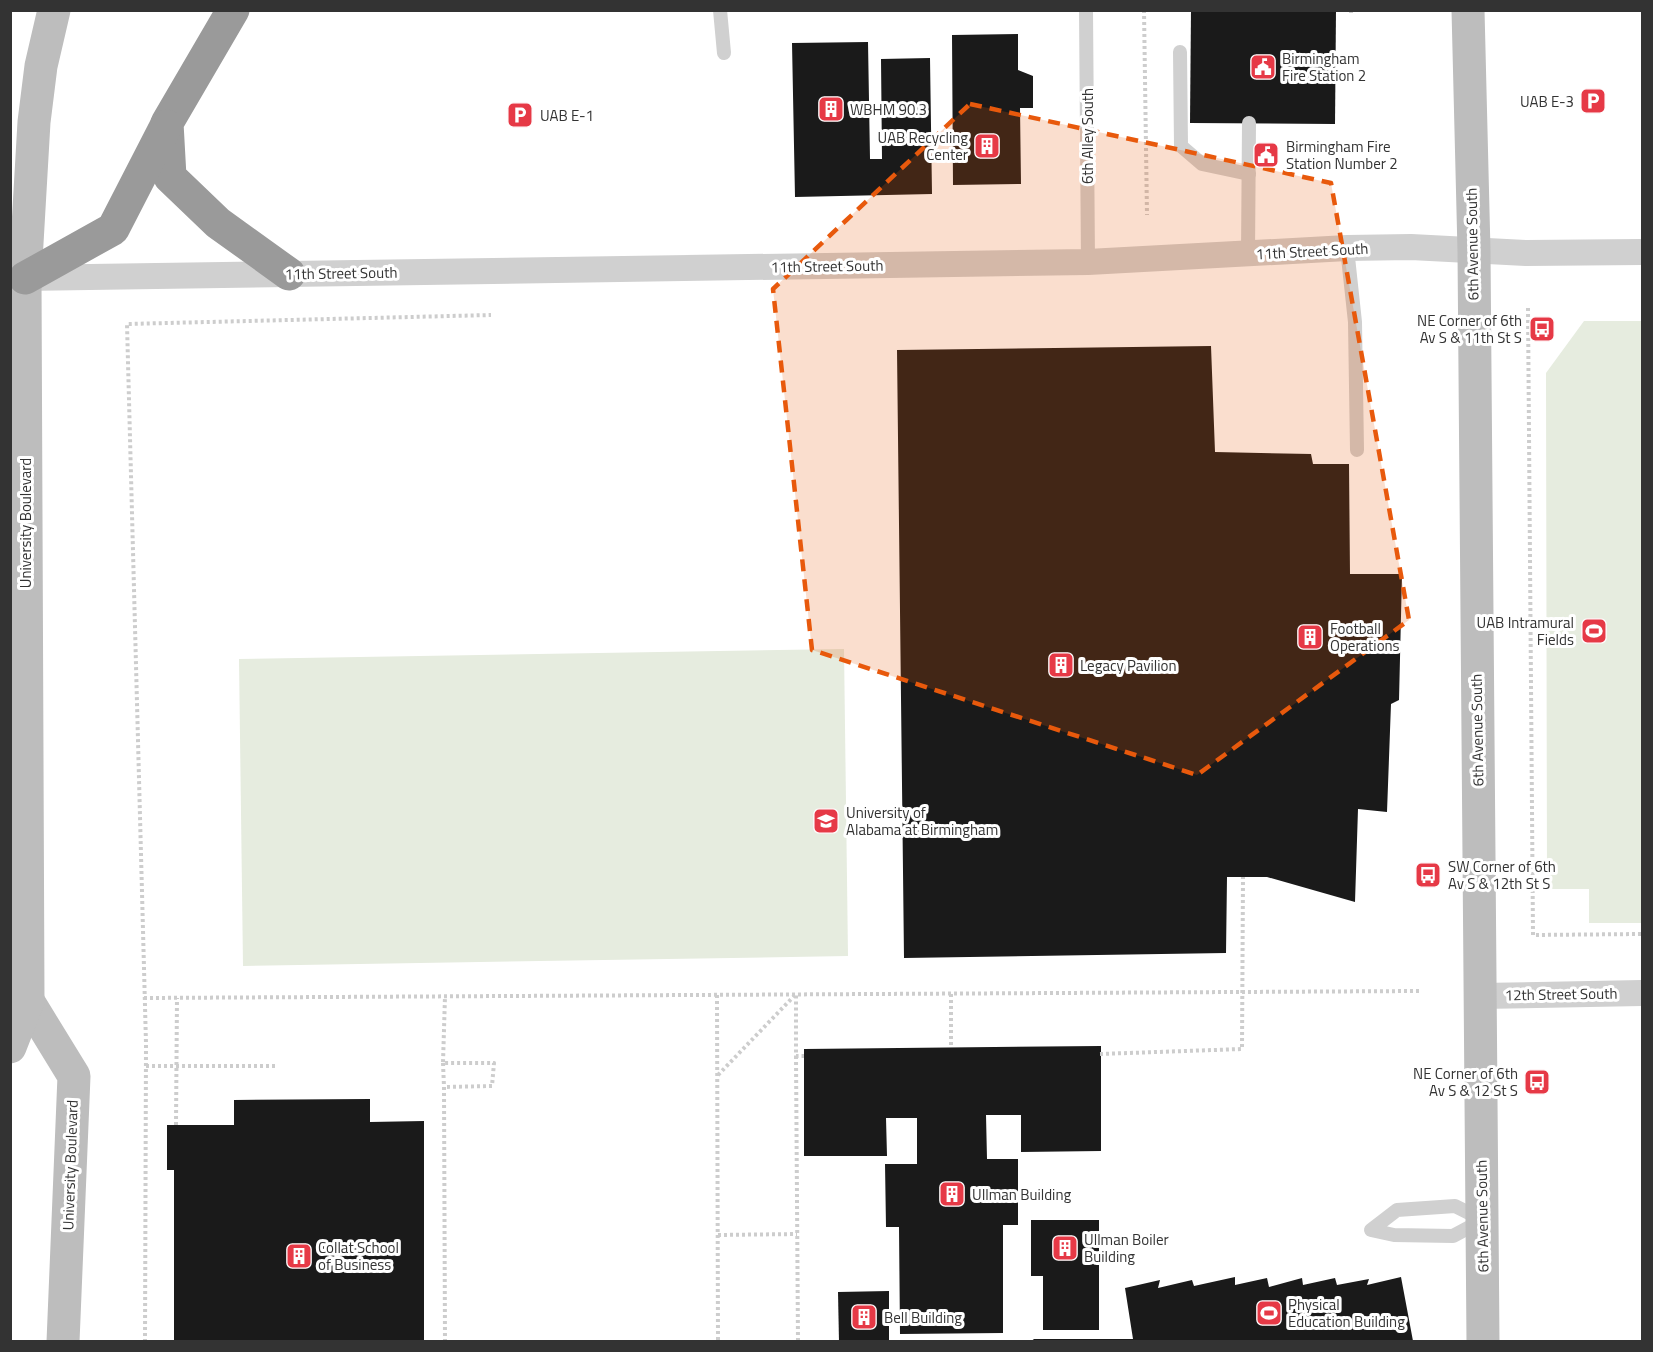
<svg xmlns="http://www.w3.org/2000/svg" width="1653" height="1352" font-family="'Titillium Web',sans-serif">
	<rect width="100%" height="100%" fill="#fff"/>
	<g fill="#e6ecdf">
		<path d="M1584 321H1642V923H1589V889H1547L1546 373Z"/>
		<path d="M844 649 848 956 243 966 239 659Z"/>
	</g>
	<g fill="#1a1a1a">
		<path d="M1191 10H1336L1335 124 1190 123Z"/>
		<path d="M1018 34V70L1033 76V108H1020L1021 184 953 185 952 35Z"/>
		<path d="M868 42 870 159H882L881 59 930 58 932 194 795 197 792 43Z"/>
		<path d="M1211 346 1215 452 1311 454 1313 464H1349L1350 574H1402L1399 700 1391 704 1387 812 1358 809 1355 902 1267 877H1227L1226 953 904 958 897 350Z"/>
		<path d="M1101 1046V1151L1021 1152V1115H986L987 1159H1018V1225H1003V1333L900 1334 899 1227H886L885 1164H917V1118H886L887 1156H804V1049Z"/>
		<path d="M370 1099V1122L424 1121V1342H174V1170H167V1125H234V1100Z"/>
		<path d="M1031 1220H1099V1330H1043V1276H1031Z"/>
		<path d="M1235 1277V1285L1267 1278 1269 1287 1302 1278 1303 1285 1335 1278 1337 1285 1369 1279 1367 1285 1401 1277 1413 1341 1030 1342 1034 1339H1133L1125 1288 1160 1280 1158 1288 1192 1280 1194 1286Z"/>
		<path d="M889 1291V1342H839L838 1292Z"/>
	</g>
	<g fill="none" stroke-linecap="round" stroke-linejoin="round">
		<g stroke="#cdcdcd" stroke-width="4" stroke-dasharray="3 3" stroke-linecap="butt">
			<path d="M1144 10 1147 215"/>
			<path d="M1351 10V15"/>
			<path d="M1528 308 1533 935 1642 934"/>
			<path d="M951 994V1047"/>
			<path d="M717 995 718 1342"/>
			<path d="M144 998 1420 991"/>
			<path d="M1100 1054 1242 1049 1243 877"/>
			<path d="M796 1056 798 1342"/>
			<path d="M443 1063 444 1087"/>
			<path d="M146 1066H275"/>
			<path d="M718 1075 796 994V1056H804"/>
			<path d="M176 1125 177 998"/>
			<path d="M718 1235 797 1234"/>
			<path d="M145 1342 146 1044 127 324 491 315"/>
			<path d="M445 1342 444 1087 492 1086 494 1063H443L445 996"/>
		</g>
		<g stroke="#d0d0d0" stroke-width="14">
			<path d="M720 10 724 53"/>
			<path d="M1086 10 1088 262"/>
			<path d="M1180 52 1181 146 1202 164 1249 174"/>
			<path d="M1347 248 1355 322 1357 450"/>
			<path d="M1248 253 1249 123"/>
			<path d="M1455 1206 1483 1220 1453 1236 1394 1235 1371 1230 1397 1210Z"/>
		</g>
		<g stroke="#d0d0d0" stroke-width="26">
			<path d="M23 278 1088 262 1347 248 1411 247 1526 253 1642 252"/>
			<path d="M1479 996 1642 993"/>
		</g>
		<g stroke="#bdbdbd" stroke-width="33">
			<path d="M1468 10 1474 251 1483 1342"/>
			<path d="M28 1001 74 1076 63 1342"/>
			<path d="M10 1047 28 1001 25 278 34 122 41 66 54 10"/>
		</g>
		<g stroke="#9a9a9a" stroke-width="33">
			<path d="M233 10 167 123 170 177 218 223 289 274"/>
			<path d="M25 278 113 229 166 126"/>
		</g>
	</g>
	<path fill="#e8590c" fill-opacity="0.2" stroke="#e8590c" stroke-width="4.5" stroke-dasharray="12 8" stroke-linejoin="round" d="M970 104 1331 183 1409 620 1197 775 812 650 773 289Z"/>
	<defs>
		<g id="civic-square" transform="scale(1.35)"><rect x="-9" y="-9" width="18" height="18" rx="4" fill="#e63946" stroke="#fff"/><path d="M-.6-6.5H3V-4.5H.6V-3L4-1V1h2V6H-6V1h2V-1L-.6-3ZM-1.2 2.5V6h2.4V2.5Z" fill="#fff"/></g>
		<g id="parking-square" transform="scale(1.35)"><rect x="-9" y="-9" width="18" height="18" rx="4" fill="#e63946" stroke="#fff"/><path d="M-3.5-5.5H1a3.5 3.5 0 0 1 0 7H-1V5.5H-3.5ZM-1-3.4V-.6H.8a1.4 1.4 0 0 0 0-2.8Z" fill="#fff"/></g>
		<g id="building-square" transform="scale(1.35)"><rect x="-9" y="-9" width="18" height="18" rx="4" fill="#e63946" stroke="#fff"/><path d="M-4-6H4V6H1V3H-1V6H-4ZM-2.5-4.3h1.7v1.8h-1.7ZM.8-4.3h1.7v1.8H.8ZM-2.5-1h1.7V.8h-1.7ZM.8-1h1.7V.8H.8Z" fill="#fff"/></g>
		<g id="bus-square" transform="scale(1.35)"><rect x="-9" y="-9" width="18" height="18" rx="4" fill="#e63946" stroke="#fff"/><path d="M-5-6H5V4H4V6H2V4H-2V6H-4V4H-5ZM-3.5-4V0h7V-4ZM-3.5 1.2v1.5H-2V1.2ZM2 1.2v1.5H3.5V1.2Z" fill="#fff"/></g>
		<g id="stadium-square" transform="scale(1.35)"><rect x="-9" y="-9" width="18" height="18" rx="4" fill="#e63946" stroke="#fff"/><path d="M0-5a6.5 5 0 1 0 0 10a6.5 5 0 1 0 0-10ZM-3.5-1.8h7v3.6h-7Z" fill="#fff"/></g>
		<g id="university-square" transform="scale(1.35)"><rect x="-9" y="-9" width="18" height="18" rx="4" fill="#e63946" stroke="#fff"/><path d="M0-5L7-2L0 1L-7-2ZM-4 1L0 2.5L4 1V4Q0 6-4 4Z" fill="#fff"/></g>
	</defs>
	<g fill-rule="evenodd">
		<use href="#civic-square" x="1263" y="67"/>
		<use href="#parking-square" x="1593" y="101"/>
		<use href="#building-square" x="831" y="109"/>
		<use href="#parking-square" x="520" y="115"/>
		<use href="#building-square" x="987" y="146"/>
		<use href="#civic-square" x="1266" y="155"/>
		<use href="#bus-square" x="1542" y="329"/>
		<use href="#stadium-square" x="1594" y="631"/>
		<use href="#building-square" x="1310" y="637"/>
		<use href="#building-square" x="1061" y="665"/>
		<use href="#university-square" x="826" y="821"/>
		<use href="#bus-square" x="1428" y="875"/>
		<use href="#bus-square" x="1537" y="1082"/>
		<use href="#building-square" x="952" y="1194"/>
		<use href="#building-square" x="1065" y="1248"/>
		<use href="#building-square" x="299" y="1256"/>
		<use href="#stadium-square" x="1269" y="1313"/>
		<use href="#building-square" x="864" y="1317"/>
	</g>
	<g text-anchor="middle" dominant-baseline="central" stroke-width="6" stroke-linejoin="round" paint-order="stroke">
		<g font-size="15" fill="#333" stroke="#fff" text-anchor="start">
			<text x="1282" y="58">Birmingham<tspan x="1282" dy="17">Fire Station 2</tspan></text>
			<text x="1574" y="101" text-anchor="end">UAB E-3</text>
			<text x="850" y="109">WBHM 90.3</text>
			<text x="540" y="115">UAB E-1</text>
			<text x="968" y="137" text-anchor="end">UAB Recycling<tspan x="968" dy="17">Center</tspan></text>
			<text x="1286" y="146">Birmingham Fire<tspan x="1286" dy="17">Station Number 2</tspan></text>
			<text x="1522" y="320" text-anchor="end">NE Corner of 6th<tspan x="1522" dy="17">Av S &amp; 11th St S</tspan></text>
			<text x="1574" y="622" text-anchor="end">UAB Intramural<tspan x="1574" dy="17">Fields</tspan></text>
			<text x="1330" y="628">Football<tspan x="1330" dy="17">Operations</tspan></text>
			<text x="1080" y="665">Legacy Pavilion</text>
			<text x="846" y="812">University of<tspan x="846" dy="17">Alabama at Birmingham</tspan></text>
			<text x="1448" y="866">SW Corner of 6th<tspan x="1448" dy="17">Av S &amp; 12th St S</tspan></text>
			<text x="1518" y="1073" text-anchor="end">NE Corner of 6th<tspan x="1518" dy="17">Av S &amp; 12 St S</tspan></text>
			<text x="972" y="1194">UIlman Building</text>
			<text x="1084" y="1239">Ullman Boiler<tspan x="1084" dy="17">Building</tspan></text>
			<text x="318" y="1247">Collat School<tspan x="318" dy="17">of Business</tspan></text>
			<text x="1288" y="1304">Physical<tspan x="1288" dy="17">Education Building</tspan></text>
			<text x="884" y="1317">Bell Building</text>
		</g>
		<g font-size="15" fill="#333" stroke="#fff">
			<text transform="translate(1087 136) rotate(-90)">6th Alley South</text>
			<text transform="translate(1472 244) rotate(-91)">6th Avenue South</text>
			<text transform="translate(1312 251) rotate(-3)">11th Street South</text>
			<text transform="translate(827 266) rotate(-1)">11th Street South</text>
			<text transform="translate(341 273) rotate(-1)">11th Street South</text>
			<text transform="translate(25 523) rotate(-90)">University Boulevard</text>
			<text transform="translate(1477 730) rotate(-91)">6th Avenue South</text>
			<text transform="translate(1561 994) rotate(-1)">12th Street South</text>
			<text transform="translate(70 1165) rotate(-88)">University Boulevard</text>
			<text transform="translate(1482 1216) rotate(-91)">6th Avenue South</text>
		</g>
	</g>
	<rect width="1653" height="1352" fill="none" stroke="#333333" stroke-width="24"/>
</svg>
